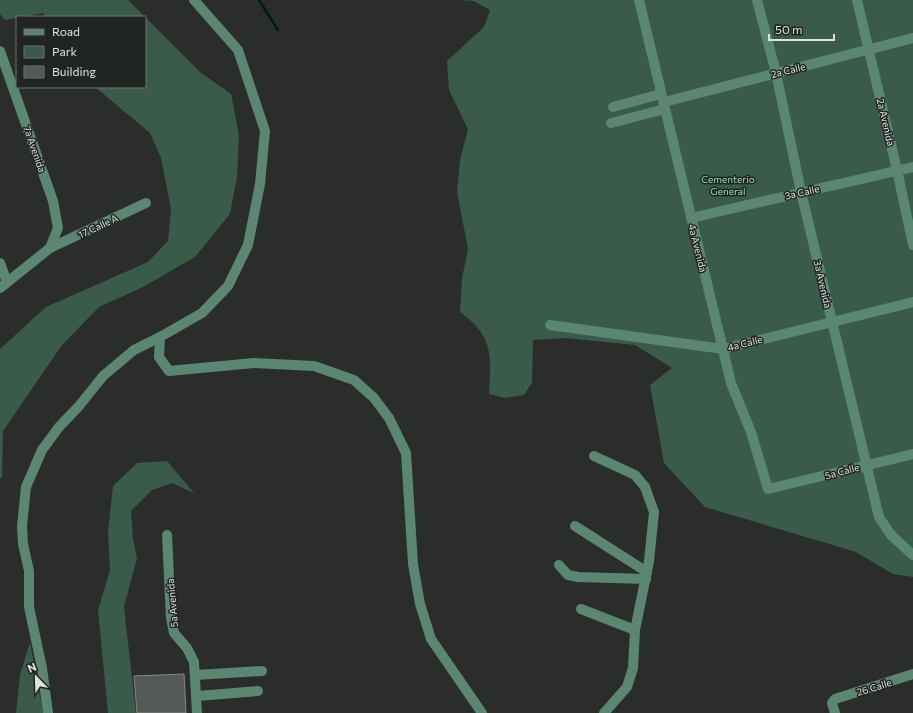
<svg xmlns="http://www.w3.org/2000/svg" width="913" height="713" font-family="Commissioner,sans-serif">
	<rect width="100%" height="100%" fill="#2a2d2b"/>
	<g fill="#3a5a4a">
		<path d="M0 0H128L145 17H45L43 13 5 20 0 14Z"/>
		<path d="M459 0H913V577L893 574 856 552 705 507 664 463 650 385 672 368 635 345 565 338 533 340 532 383 524 395 505 398 489 394C491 355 494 337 460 312L462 278 468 249 457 192 460 160 468 129 449 90 447 61 484 27 490 10 474 1Z"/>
		<path d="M145 17 201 73 231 94 239 135 237 177 230 214 195 257 143 287 99 307 62 345 3 431 2 478H0V349L46 307 148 262 168 241 171 209 161 158 150 133 95 87H145Z"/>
		<path d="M167 461 194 493 172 483 152 490 131 511 133 539 137 558 124 607 136 713H108L98 610 110 570 108 532 113 486 137 463Z"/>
		<path d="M30 642 43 713H16L20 675Z"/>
	</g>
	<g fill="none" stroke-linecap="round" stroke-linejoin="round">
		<path stroke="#011b10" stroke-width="2.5" d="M259 0 278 30"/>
	</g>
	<path fill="#545856" stroke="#868b88" d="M184 674 186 713H137L134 676Z"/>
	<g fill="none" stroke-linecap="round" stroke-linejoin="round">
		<g stroke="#5b8671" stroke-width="10">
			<path d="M194 0 238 50 265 131 260 184 248 245 228 286 202 313 160 337 159 357 169 371 254 363 314 366 354 380 374 398 389 418 406 453 413 564 420 604 431 639 482 713"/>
			<path d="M639 0 731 383 751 432 768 489 913 454"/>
			<path d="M757 0 776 73 801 192 879 517 891 535 913 555"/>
			<path d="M857 0 897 170 913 245"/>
			<path d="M0 51 53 201 58 228 50 248"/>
			<path d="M664 102 913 38"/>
			<path d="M613 107 661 94"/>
			<path d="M611 123 665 109"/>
			<path d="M691 218 913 167"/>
			<path d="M0 263 7 282"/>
			<path d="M0 288 50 248 146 203"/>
			<path d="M550 325 723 349 913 302"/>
			<path d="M594 456 635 475 645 487 654 512 649 561 635 630 633 668 627 687 604 713"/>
			<path d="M575 526 647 572"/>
			<path d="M167 535 171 618 174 633 187 648 194 662 197 713"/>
			<path d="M559 565 568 575 578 577 646 579"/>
			<path d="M581 609 635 630"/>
			<path d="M196 675 262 671"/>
			<path d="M197 696 258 691"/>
			<path d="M48 713 42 668 29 607V571L23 544 22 526 26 487 42 450 59 427 79 406 103 376 134 350 160 337"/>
			<path d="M835 713 832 703 835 699 913 674"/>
		</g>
	</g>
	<g text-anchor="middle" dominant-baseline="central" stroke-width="3" stroke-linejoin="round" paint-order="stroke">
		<g font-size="10" fill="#dfe2e1" stroke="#202422">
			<text transform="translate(788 70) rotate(-14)">2a Calle</text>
			<text transform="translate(886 122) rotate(77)">2a Avenida</text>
			<text transform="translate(35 149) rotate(71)">7a Avenida</text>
			<text transform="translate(802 192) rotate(-13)">3a Calle</text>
			<text transform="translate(98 226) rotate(-25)">17 Calle A</text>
			<text transform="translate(698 248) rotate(76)">4a Avenida</text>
			<text transform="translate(823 284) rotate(77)">3a Avenida</text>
			<text transform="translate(745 343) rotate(-14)">4a Calle</text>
			<text transform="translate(842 471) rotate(-15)">5a Calle</text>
			<text transform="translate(172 603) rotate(-95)">5a Avenida</text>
			<text transform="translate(874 687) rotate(-17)">26 Calle</text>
		</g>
		<g font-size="10" fill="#90e1ba" stroke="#202422">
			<text x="728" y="179">Cementerio<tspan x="728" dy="12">General</tspan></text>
		</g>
	</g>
	<rect x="16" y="16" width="130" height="72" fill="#202422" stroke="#6c706e"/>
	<rect x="24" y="29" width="20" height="6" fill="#5b8671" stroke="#6c706e"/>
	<text x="52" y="36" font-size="12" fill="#dfe2e1">Road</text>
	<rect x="24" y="46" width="20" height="12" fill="#3a5a4a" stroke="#6c706e"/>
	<text x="52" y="56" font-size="12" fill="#dfe2e1">Park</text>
	<rect x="24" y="66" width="20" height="12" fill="#545856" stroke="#6c706e"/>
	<text x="52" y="76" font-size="12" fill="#dfe2e1">Building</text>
	<g transform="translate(36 677) rotate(337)" stroke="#202422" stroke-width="3" paint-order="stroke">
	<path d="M0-3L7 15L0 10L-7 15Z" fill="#dfe2e1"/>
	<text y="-6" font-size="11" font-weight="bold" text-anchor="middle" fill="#dfe2e1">N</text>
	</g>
	<path d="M769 34v6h65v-6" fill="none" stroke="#dfe2e1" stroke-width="2"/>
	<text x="775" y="34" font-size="12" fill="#dfe2e1" stroke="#202422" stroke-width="3" paint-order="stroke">50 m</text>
</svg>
